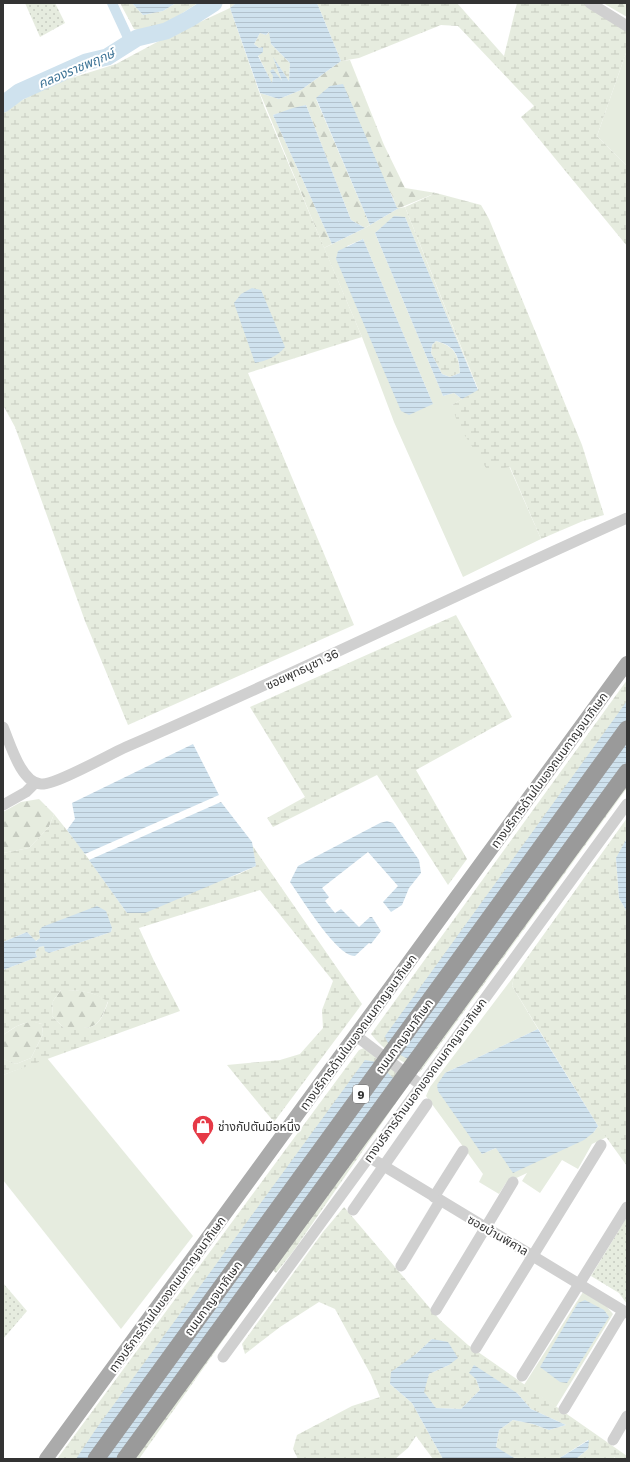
<svg xmlns="http://www.w3.org/2000/svg" width="630" height="1462" font-family="'Golos Text','Noto Sans Thai',sans-serif">
	<defs>
		<pattern id="forest-firs" width="22" height="20" patternUnits="userSpaceOnUse"><rect width="22" height="20" fill="#e6ecdf"/><path d="M5 1l3.5 6h-7zM16 11l3.5 6h-7z" fill="#c6cbc0"/></pattern>
		<pattern id="wetland-marsh" width="20" height="14" patternUnits="userSpaceOnUse"><rect width="20" height="14" fill="#e6ecdf"/><path d="M1 5h8M5 5V1M11 12h8M15 12V8" fill="none" stroke="#c6cbc0"/></pattern>
		<pattern id="park-dots" width="8" height="8" patternUnits="userSpaceOnUse"><rect width="8" height="8" fill="#e6ecdf"/><path d="M2 2h.1M6 6h.1" fill="none" stroke="#c6cbc0" stroke-width="1.8" stroke-linecap="round"/></pattern>
		<pattern id="water-rules" width="6" height="5" patternUnits="userSpaceOnUse"><rect width="6" height="5" fill="#cfe2ee"/><path d="M0 2.5h6" fill="none" stroke="#b2c2cd"/></pattern>
	</defs>
	<rect width="100%" height="100%" fill="#fff"/>
	<g fill="#e6ecdf" fill-rule="evenodd">
		<path d="M627 50V166L597 136Z"/>
		<path d="M405 207 478 390 405 217H394L375 233 443 396 454 393 462 399 452 405 509 466 541 539 463 577 394 422 362 337 324 248 365 228 399 208ZM363 239 433 404 347 246Z"/>
		<path d="M514 976 512 986 538 1029 445 1073 482 1154 496 1148 594 1132 598 1126 607 1137 592 1144 578 1169 562 1160 540 1193 522 1181 527 1173 506 1183 499 1194 479 1182 483 1174 426 1096 430 1087Z"/>
		<path d="M47 1058 193 1236 121 1329 3 1180V1075Z"/>
		<path d="M583 1292 607 1307 613 1314 556 1407 524 1385Z"/>
	</g>
	<g fill="url(#forest-firs)">
		<path d="M603 3H627V17Z"/>
		<path d="M350 60 384 145 405 188 436 193 397 209 392 195 316 99 370 225 365 228 351 220 306 105 273 115 332 244 324 248 260 93 279 99 301 90 341 61Z"/>
		<path d="M39 799 54 814 49 827 29 848 3 853V812L21 802Z"/>
		<path d="M61 990C78 990 94 991 108 1001 98 1031 93 1028 64 1028L52 1016 53 1001Z"/>
		<path d="M31 1021 42 1024 43 1034 31 1058 16 1064 3 1059V1035L17 1026Z"/>
	</g>
	<g fill="url(#wetland-marsh)" fill-rule="evenodd">
		<path d="M120 3H132L143 15 163 11 176 3H198C181 13 154 36 134 29Z"/>
		<path d="M230 3H236L230 8 264 106 362 337 248 373 354 625 128 725 85 621 15 427 3 405V111L49 85 116 64 159 41 230 8Z"/>
		<path d="M317 3H457L504 56 517 3H584L627 30V50L597 136 627 166V246L521 117 534 106 458 26 441 25 359 58 341 61Z"/>
		<path d="M270 32 271 44 290 63 289 81 274 59 283 84 273 76 272 84 258 55 262 47 259 48 254 44 260 33 266 35Z"/>
		<path d="M436 193 481 205 489 219 582 445 604 515 583 521 541 539 510 467 488 471 458 425 452 405 478 389 405 207Z"/>
		<path d="M436 341C455 347 458 354 460 373L450 377 442 374 431 353 432 345Z"/>
		<path d="M456 615 512 717 416 770 467 859 448 885 377 775 273 827 267 818 305 797 250 707Z"/>
		<path d="M627 680V788L420 1072C401 1061 384 1051 371 1034Z"/>
		<path d="M54 814 78 844 127 913 239 874 256 866 252 845 362 1004 274 1122 227 1065 280 1060 300 1054 323 1028 322 1010 333 981 260 890 139 928 154 961 180 1011 3 1075V1057L4 1059 16 1064 31 1058 43 1034 42 1024C25 1019 17 1026 3 1035V970L37 957 35 952 39 947 44 946 49 953 111 932 112 928 39 931 41 938 35 941 27 932 3 942V853L29 848 49 827ZM61 990C78 990 94 991 108 1002 98 1031 93 1028 64 1028L52 1016 53 1001Z"/>
		<path d="M627 818V838L616 859 619 898 627 912V1166L598 1126 512 986 514 976Z"/>
		<path d="M364 1048 375 1054 409 1084 292 1253 276 1273 273 1270 139 1459H57L359 1050Z"/>
		<path d="M344 1207 440 1320 468 1345 627 1456V1459H614L615 1457 612 1459H576L588 1449V1440L558 1459H516L496 1448 499 1430 513 1420 533 1424 549 1430 566 1425 531 1409 517 1393 476 1379 480 1390 461 1409 436 1408 423 1392 429 1374 449 1365 432 1339 416 1354 390 1384 412 1403 443 1459H433L416 1436 408 1448 395 1459H298L293 1449 297 1435 352 1406 380 1397 371 1375 335 1309 319 1302 280 1327 245 1354 242 1344 323 1232Z"/>
	</g>
	<g fill="url(#park-dots)">
		<path d="M25 3H55L65 23 40 37Z"/>
		<path d="M627 1217V1304L619 1293 591 1276Z"/>
		<path d="M3 1283 27 1311 3 1339Z"/>
	</g>
	<g fill="url(#water-rules)" fill-rule="evenodd">
		<path d="M132 3H176L163 11 143 15Z"/>
		<path d="M236 3H317L341 61 301 90 279 99 260 93 230 8ZM269 32 271 44 290 63 289 81 273 57 282 81 273 69 270 71 273 76 272 83 258 56 263 52V47L259 48 254 44 260 33 266 35Z"/>
		<path d="M343 84 397 208H399L370 225 316 98 330 86Z"/>
		<path d="M306 105 351 220 365 228 332 244 273 115 293 108Z"/>
		<path d="M394 216 405 217 478 390 462 399 454 393 443 396 375 233ZM436 341C455 346 459 355 460 373L450 377 442 374 431 353 432 345Z"/>
		<path d="M363 239 433 404 409 415 401 411 336 259 338 251Z"/>
		<path d="M252 288 261 290 285 347C278 356 266 361 255 363L234 303 241 294Z"/>
		<path d="M627 701V780L420 1064C406 1058 390 1053 385 1036Z"/>
		<path d="M193 744 219 795 85 854 67 830 75 819 72 803Z"/>
		<path d="M221 802 252 842 256 866 145 913H127L89 860Z"/>
		<path d="M387 821 393 823 419 860 421 873 409 888 402 905 391 912 383 902 398 886 368 852 322 888 329 897 325 901 335 913 341 909 359 927 370 917H372L381 931 371 944 369 943 355 956C337 957 301 897 290 882L298 866 380 823Z"/>
		<path d="M627 838V912L619 898 616 858Z"/>
		<path d="M97 906 106 911 112 928 111 932 49 953 45 951 44 946 39 947 35 952 37 957 3 970V942L27 932 36 941 40 938 39 931 42 927Z"/>
		<path d="M538 1029 598 1126 594 1132 584 1140 513 1173 496 1148 482 1154 438 1091 437 1085 445 1073Z"/>
		<path d="M365 1060 376 1062 403 1087 134 1459H76L96 1429Z"/>
		<path d="M585 1300 604 1310 609 1317 567 1383 560 1382 540 1367 578 1303Z"/>
		<path d="M432 1339 448 1342 458 1358 449 1365 429 1374 424 1392 436 1408 461 1409 480 1390 476 1379 469 1373 474 1365 517 1393 531 1409 566 1425 549 1430 533 1424 513 1420 499 1430 496 1447 516 1459H443L412 1403 390 1384 391 1372 416 1354Z"/>
		<path d="M589 1440 588 1449 576 1459H558Z"/>
	</g>
	<g fill="none" stroke-linecap="round" stroke-linejoin="round">
		<path stroke="#cfe2ee" stroke-width="10" d="M112 3 130 42"/>
		<path stroke="#cfe2ee" stroke-width="17" d="M3 104 19 92 86 62 107 57 137 38 166 31 189 19 214 3"/>
		<g stroke="#d0d0d0" stroke-width="11">
			<path d="M590 3 627 26"/>
			<path d="M3 727C10 743 21 783 41 784 54 786 110 754 126 747 295 674 459 593 627 518"/>
			<path d="M3 805 26 792 35 783"/>
			<path d="M355 1035 421 1085"/>
			<path d="M369 1157 627 1313"/>
			<path d="M434 1197 463 1151"/>
			<path d="M353 1210 427 1104"/>
			<path d="M401 1266 440 1201"/>
			<path d="M436 1310 513 1182"/>
			<path d="M476 1348 601 1145"/>
			<path d="M223 1357 627 804"/>
			<path d="M522 1376 627 1207"/>
			<path d="M564 1409 623 1311"/>
			<path d="M613 1440 627 1416"/>
		</g>
		<path stroke="#ababab" stroke-width="14" d="M46 1459 627 663"/>
		<g stroke="#9a9a9a" stroke-width="17">
			<path d="M96 1459 627 729"/>
			<path d="M125 1459 627 772"/>
		</g>
	</g>
	<defs>
		<g id="shop-pin" transform="scale(1.15)"><path d="M0 17L-7.5 6A9.5 9.5 0 1 1 7.5 6Z" fill="#e63946" stroke="#fff"/><path d="M-5-2.5h2.3a2.7 3.5 0 0 1 5.4 0H5L5.5 6h-11ZM-1.5-2.5h3a1.5 2.3 0 0 0-3 0Z" fill="#fff"/></g>
	</defs>
	<g fill-rule="evenodd">
		<use href="#shop-pin" x="203" y="1126"/>
	</g>
	<g text-anchor="middle" dominant-baseline="central" stroke-width="4" stroke-linejoin="round" paint-order="stroke">
		<rect fill="#fff" stroke="#707070" stroke-width="1" x="353" y="1085" width="16" height="18" rx="3"/>
		<g font-size="11" font-weight="bold" fill="#333">
			<text x="361" y="1094">9</text>
		</g>
		<g font-size="12" fill="#333" stroke="#fff">
			<text transform="translate(302 669) rotate(-25)">ซอยพุทธบูชา 36</text>
			<text transform="translate(549 770) rotate(-54)">ทางบริการด้านในของถนนกาญจนาภิเษก</text>
			<text transform="translate(358 1032) rotate(-54)">ทางบริการด้านในของถนนกาญจนาภิเษก</text>
			<text transform="translate(404 1036) rotate(-54)">ถนนกาญจนาภิเษก</text>
			<text transform="translate(425 1080) rotate(-54)">ทางบริการด้านนอกของถนนกาญจนาภิเษก</text>
			<text transform="translate(498 1235) rotate(30)">ซอยบ้านพิศาล</text>
			<text transform="translate(167 1294) rotate(-54)">ทางบริการด้านในของถนนกาญจนาภิเษก</text>
			<text transform="translate(213 1298) rotate(-54)">ถนนกาญจนาภิเษก</text>
		</g>
		<g font-size="12" fill="#333" stroke="#fff" text-anchor="start">
			<text x="218" y="1126">ช่างกัปตันมือหนึ่ง</text>
		</g>
		<g font-size="13" font-style="italic" fill="#3f7597" stroke="#fff">
			<text transform="translate(76 68) rotate(-23)">คลองราชพฤกษ์</text>
		</g>
	</g>
	<rect width="630" height="1462" fill="none" stroke="#333333" stroke-width="8"/>
</svg>
